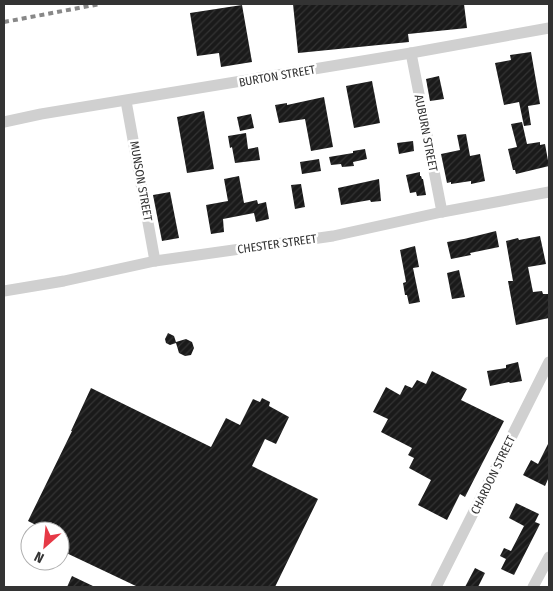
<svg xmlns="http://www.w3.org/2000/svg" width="553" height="591" font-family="'Fira Sans Condensed',sans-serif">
	<defs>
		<pattern id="building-hatch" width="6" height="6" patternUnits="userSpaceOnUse" patternTransform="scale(1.25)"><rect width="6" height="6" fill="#1a1a1a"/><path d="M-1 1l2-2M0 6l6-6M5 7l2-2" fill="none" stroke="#333"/></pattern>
	</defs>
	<rect width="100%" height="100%" fill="#fff"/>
	<g fill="url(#building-hatch)">
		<path d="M293 4H464L467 28 408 34 409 42 298 53Z"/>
		<path d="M242 5 252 62 221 67 219 53 197 56 190 13Z"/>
		<path d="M531 52 540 104 528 106 531 125 524 126 519 102 504 105 495 63 511 60 510 55Z"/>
		<path d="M439 76 444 99 430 101 426 79Z"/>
		<path d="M372 81 380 123 354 128 346 86Z"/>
		<path d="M324 97 333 147 311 151 305 119 279 123 275 105 287 103V105Z"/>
		<path d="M204 111 214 169 187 173 177 117Z"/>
		<path d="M251 114 254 128 240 131 237 117Z"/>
		<path d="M522 122 527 144 540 142V145L545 144 549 166 516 174 515 170H513L508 149 517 147 511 124Z"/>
		<path d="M246 133 248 149 258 147 260 160 235 163 232 147 230 148 228 136Z"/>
		<path d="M466 134 470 156 480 154 485 181 471 184V181L451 184V182L447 183 441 154 460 150 457 135Z"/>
		<path d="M413 141 414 151 399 154 397 143Z"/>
		<path d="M365 149 367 159 353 162 354 166 342 167 341 164 331 165 329 157 353 153V151Z"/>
		<path d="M319 159 321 171 302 174 300 162Z"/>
		<path d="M420 172V176H421L422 179H423L426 195 417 196 416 192 410 193 406 175Z"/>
		<path d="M239 176 244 203 257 200 258 204 266 202 269 219 256 222 254 213 223 219 224 232 211 234 206 205 228 201 224 179Z"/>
		<path d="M379 179 381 201 371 202 370 200 341 205 338 188Z"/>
		<path d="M301 184 305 207 295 209 291 185Z"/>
		<path d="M170 192 179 238 162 241 153 195Z"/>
		<path d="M496 231 499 247 470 253 471 255 451 259 447 242 464 239Z"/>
		<path d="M540 236 546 264 528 267 533 292 542 291 543 294H549V318L516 325 508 281H513L506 241 518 238 519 240Z"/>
		<path d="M415 246 419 267 413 268 420 302 409 304 407 295H405L403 283 406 282 400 250Z"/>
		<path d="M459 270 465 297 452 299 447 273Z"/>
		<path d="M168 333 174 336 176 342 186 339 192 342 194 348 191 355 185 356 179 353 176 343 170 345 166 343 165 339Z"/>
		<path d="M518 362 522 381 510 383 509 382 490 386 487 371 506 368V365Z"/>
		<path d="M432 371 467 389 461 400 504 421 465 497 460 494 447 520 418 505 431 480 409 468 414 458 408 455 412 448 381 432 388 419 373 412 386 387 400 395 405 385 412 388 417 380 426 384Z"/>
		<path d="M91 388 211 447 226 418 240 425 253 399 260 402 262 398 270 402 269 406 289 417 276 444 265 439 252 466 318 499 275 587H138L60 550V531H35L38 526 28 521 72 431H71Z"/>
		<path d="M549 442V477L545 486 523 475 531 460 538 464Z"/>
		<path d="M516 503 539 514 535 522 540 524 514 575 501 569 506 559 500 556 504 548 511 551 524 526 509 518Z"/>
		<path d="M475 568 485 573 478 587H465Z"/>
		<path d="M72 576 95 587H67Z"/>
	</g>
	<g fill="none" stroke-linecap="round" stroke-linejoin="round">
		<g stroke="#d0d0d0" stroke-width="11">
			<path d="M411 53 442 212"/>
			<path d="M126 101 155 261"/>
			<path d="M4 122 41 114 411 53 549 28"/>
			<path d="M4 291 64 281 155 261 333 236 442 212 549 192"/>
			<path d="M436 587 549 362"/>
			<path d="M533 587 549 557"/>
		</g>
		<path stroke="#888" stroke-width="4" stroke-dasharray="5 4" stroke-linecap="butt" d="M4 22 100 4"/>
	</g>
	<g text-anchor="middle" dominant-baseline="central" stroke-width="5" stroke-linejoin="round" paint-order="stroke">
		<g font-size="12" fill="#333" stroke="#fff">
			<text transform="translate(277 76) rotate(-10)">BURTON STREET</text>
			<text transform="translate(426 133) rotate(79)">AUBURN STREET</text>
			<text transform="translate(141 181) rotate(80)">MUNSON STREET</text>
			<text transform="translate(277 244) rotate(-8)">CHESTER STREET</text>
			<text transform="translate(493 475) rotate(-64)">CHARDON STREET</text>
		</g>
	</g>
	<rect width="553" height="591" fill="none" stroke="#333333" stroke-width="10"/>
	<g transform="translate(45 546) rotate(207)"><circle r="24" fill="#ffffff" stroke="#adadad"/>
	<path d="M0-4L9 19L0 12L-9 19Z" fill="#e63946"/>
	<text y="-8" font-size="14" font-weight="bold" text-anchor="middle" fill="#333333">N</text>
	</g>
</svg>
